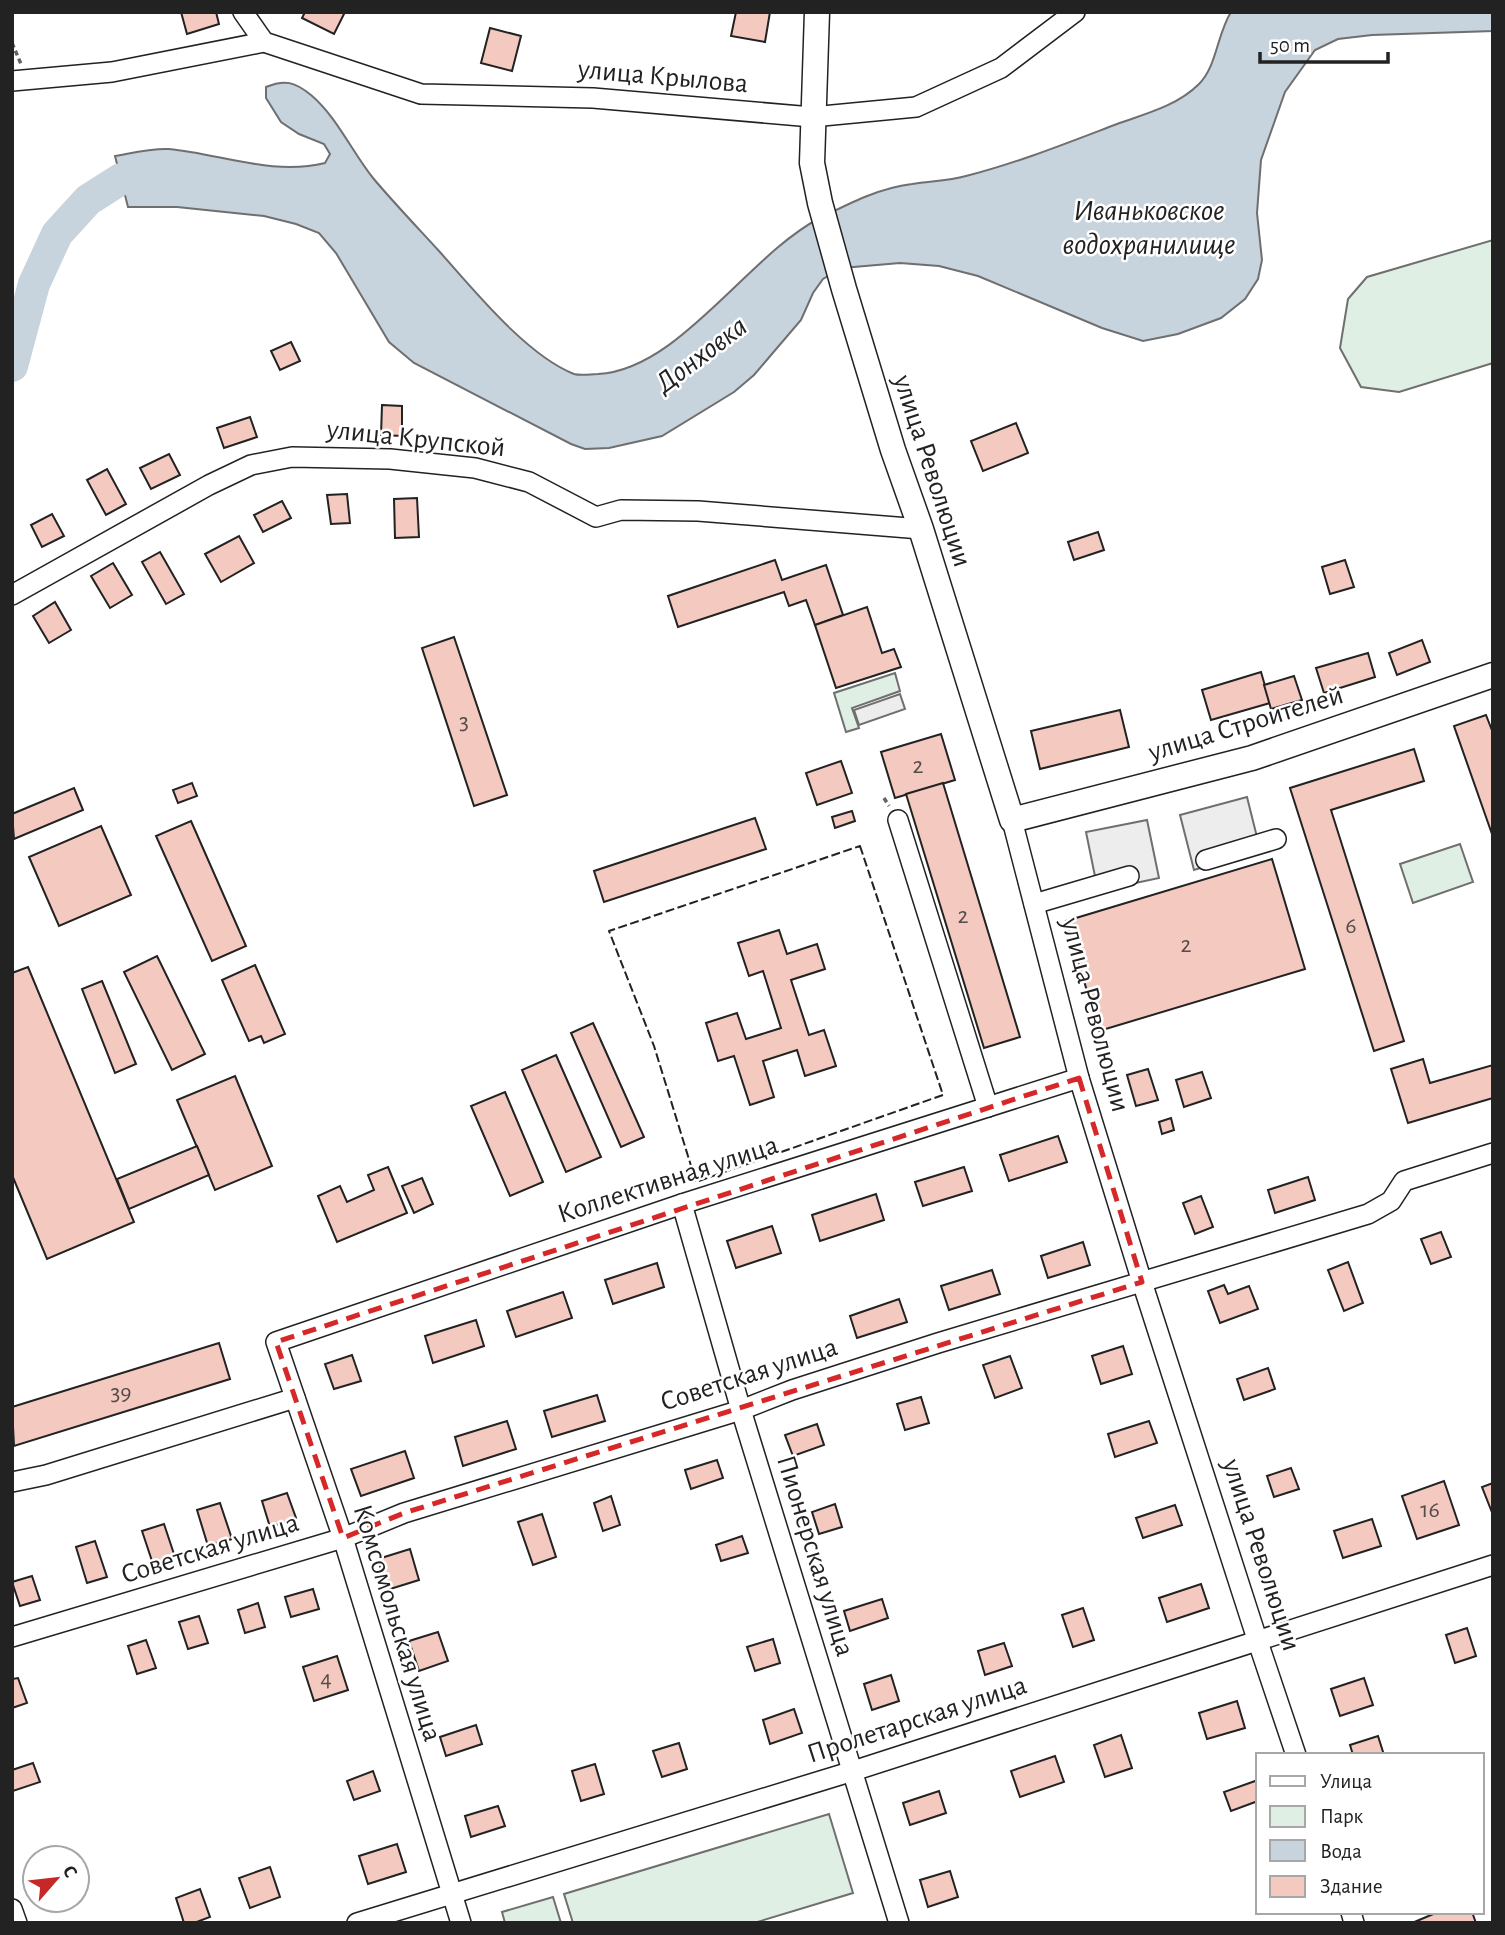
<svg xmlns="http://www.w3.org/2000/svg" width="1505" height="1935" font-family="'Alegreya Sans',sans-serif">
	<rect width="100%" height="100%" fill="#fff"/>
	<g fill="#e0efe3" stroke="#6f6f6f" stroke-width="2">
		<path d="M1493 240V363L1399 392 1361 387 1340 348 1348 299 1367 277Z"/>
		<path d="M895 673 900 691 852 708 859 728 846 732 834 693Z"/>
		<path d="M1460 844 1473 882 1413 903 1400 864Z"/>
		<path d="M829 1814 853 1893 754 1923H573L564 1894Z"/>
		<path d="M553 1897 561 1923H505L502 1912Z"/>
	</g>
	<g fill="#ededed" stroke="#6f6f6f" stroke-width="2">
		<path d="M900 694 905 709 859 725 854 710Z"/>
		<path d="M1247 797 1260 849 1194 870 1180 815Z"/>
		<path d="M1147 820 1159 878 1098 891 1086 832Z"/>
	</g>
	<path fill="#c7d3dd" stroke="#6f6f6f" stroke-width="2" d="M1231 12H1493V31L1372 35 1338 39 1315 50 1285 92 1261 160 1257 213 1262 260 1258 279 1245 299 1221 318 1178 334 1143 341 1102 328 978 276 939 266 900 263 842 268 823 279 813 293 801 320 754 375 734 392 662 436 609 448 585 449 571 444 414 363 389 342 336 253 319 233 296 224 264 216 177 207H128L115 156C132 153 152 148 169 149 221 154 273 176 325 163L330 154 324 144 299 134 281 122 266 98V87C285 79 295 82 311 95 337 117 352 152 373 178 394 203 417 227 439 251 473 289 526 355 574 374 581 376 591 374 598 374 679 370 748 255 820 218 850 203 879 188 912 184 930 181 948 181 966 176 1017 163 1067 143 1117 124 1145 114 1177 106 1199 84 1217 66 1217 34 1231 12Z"/>
	<g fill="none" stroke-linecap="round" stroke-linejoin="round">
		<path stroke="#c7d3dd" stroke-width="32" d="M12 366 34 284 57 234 88 200 121 179 164 178"/>
	</g>
	<g fill="#f3c9c0" stroke="#222" stroke-width="2">
		<path d="M181 12H216L219 24 187 34Z"/>
		<path d="M305 12H345L334 34 302 18Z"/>
		<path d="M736 12H770L765 42 731 36Z"/>
		<path d="M490 28 521 36 512 71 481 63Z"/>
		<path d="M291 342 300 361 280 370 271 351Z"/>
		<path d="M382 405 402 406V436L381 435Z"/>
		<path d="M250 417 257 437 224 448 217 428Z"/>
		<path d="M1016 423 1028 453 983 471 971 441Z"/>
		<path d="M169 454 180 475 151 489 140 468Z"/>
		<path d="M107 469 126 504 106 515 87 480Z"/>
		<path d="M347 494 350 523 331 524 327 495Z"/>
		<path d="M417 498 419 537 395 538 394 499Z"/>
		<path d="M282 501 291 518 263 532 254 515Z"/>
		<path d="M52 514 64 536 42 547 31 525Z"/>
		<path d="M1098 532 1104 550 1074 560 1068 542Z"/>
		<path d="M239 536 254 563 221 582 205 554Z"/>
		<path d="M160 552 184 594 166 604 142 562Z"/>
		<path d="M775 560 782 580 826 565 843 615 815 625 806 600 789 606 784 592 678 627 668 596Z"/>
		<path d="M1345 560 1354 587 1330 594 1322 567Z"/>
		<path d="M113 563 132 595 110 608 91 576Z"/>
		<path d="M55 602 71 630 49 643 33 616Z"/>
		<path d="M867 607 882 653 894 649 901 667 836 688 815 625Z"/>
		<path d="M454 637 507 795 474 806 422 648Z"/>
		<path d="M1422 640 1430 662 1397 675 1389 653Z"/>
		<path d="M1368 653 1375 677 1324 693 1316 668Z"/>
		<path d="M1261 672 1270 703 1211 720 1202 690Z"/>
		<path d="M1294 676 1302 700 1271 709 1264 685Z"/>
		<path d="M1120 710 1129 747 1040 769 1031 731Z"/>
		<path d="M1486 715 1493 733V837L1454 726Z"/>
		<path d="M941 734 955 780 895 798 881 752Z"/>
		<path d="M1414 749 1424 781 1331 810 1404 1041 1374 1051 1290 788Z"/>
		<path d="M841 761 852 793 817 805 806 773Z"/>
		<path d="M192 783 197 796 178 803 173 790Z"/>
		<path d="M943 783 1020 1037 984 1048 906 794Z"/>
		<path d="M74 788 83 810 14 839 12 814Z"/>
		<path d="M852 811 855 821 835 828 832 817Z"/>
		<path d="M755 818 766 849 604 902 594 871Z"/>
		<path d="M191 821 246 946 212 961 156 836Z"/>
		<path d="M101 826 131 895 59 926 29 857Z"/>
		<path d="M1272 859 1305 969 1099 1031 1066 921Z"/>
		<path d="M779 930 787 954 817 944 825 969 791 980 809 1035 824 1030 836 1066 805 1076 797 1050 763 1061 774 1097 750 1105 734 1056 718 1061 706 1023 737 1013 746 1039 781 1028 763 971 749 976 738 943Z"/>
		<path d="M157 956 205 1054 172 1070 124 972Z"/>
		<path d="M255 965 285 1034 264 1043 261 1036 249 1041 222 980Z"/>
		<path d="M28 967 134 1222 47 1259 12 1175V973Z"/>
		<path d="M102 981 136 1064 115 1073 82 989Z"/>
		<path d="M593 1023 644 1137 621 1147 571 1033Z"/>
		<path d="M556 1055 601 1157 566 1172 522 1070Z"/>
		<path d="M1423 1059 1430 1083 1493 1065V1098L1408 1123 1391 1069Z"/>
		<path d="M1148 1069 1158 1100 1136 1106 1127 1075Z"/>
		<path d="M1202 1072 1211 1098 1184 1107 1176 1080Z"/>
		<path d="M235 1076 272 1166 215 1190 177 1100Z"/>
		<path d="M505 1092 543 1182 510 1196 471 1106Z"/>
		<path d="M1171 1118 1174 1130 1162 1134 1159 1122Z"/>
		<path d="M1058 1136 1067 1162 1009 1181 1000 1155Z"/>
		<path d="M197 1146 209 1175 129 1209 117 1179Z"/>
		<path d="M388 1167 407 1213 337 1242 318 1196 340 1186 347 1202 374 1190 368 1175Z"/>
		<path d="M964 1167 972 1191 923 1206 915 1182Z"/>
		<path d="M1308 1177 1315 1200 1275 1213 1268 1190Z"/>
		<path d="M422 1178 433 1204 414 1213 402 1186Z"/>
		<path d="M876 1194 884 1220 820 1241 812 1215Z"/>
		<path d="M1201 1196 1213 1227 1195 1234 1183 1203Z"/>
		<path d="M772 1226 781 1253 736 1268 727 1241Z"/>
		<path d="M1441 1232 1451 1257 1431 1264 1421 1239Z"/>
		<path d="M1083 1242 1090 1265 1048 1278 1041 1256Z"/>
		<path d="M1348 1262 1363 1303 1344 1311 1328 1270Z"/>
		<path d="M657 1263 664 1287 613 1304 605 1280Z"/>
		<path d="M992 1270 1000 1294 949 1310 941 1286Z"/>
		<path d="M1224 1285 1228 1294 1249 1286 1258 1309 1220 1323 1208 1291Z"/>
		<path d="M563 1292 572 1318 516 1337 507 1311Z"/>
		<path d="M899 1299 907 1322 857 1338 850 1316Z"/>
		<path d="M476 1320 484 1346 433 1363 425 1336Z"/>
		<path d="M219 1343 230 1379 14 1446 12 1407Z"/>
		<path d="M1123 1346 1132 1374 1101 1384 1092 1356Z"/>
		<path d="M352 1355 361 1381 334 1389 325 1364Z"/>
		<path d="M1010 1356 1022 1388 995 1398 983 1365Z"/>
		<path d="M1268 1368 1275 1389 1244 1400 1237 1379Z"/>
		<path d="M597 1395 605 1421 552 1437 544 1411Z"/>
		<path d="M921 1397 929 1423 905 1430 897 1404Z"/>
		<path d="M507 1421 516 1449 463 1466 455 1437Z"/>
		<path d="M1149 1421 1157 1443 1115 1457 1108 1434Z"/>
		<path d="M817 1424 824 1445 793 1456 785 1435Z"/>
		<path d="M405 1451 414 1478 361 1496 351 1469Z"/>
		<path d="M717 1460 723 1478 691 1489 685 1470Z"/>
		<path d="M1291 1468 1299 1489 1274 1497 1267 1476Z"/>
		<path d="M1444 1481 1459 1525 1417 1539 1402 1496Z"/>
		<path d="M1493 1483V1515L1482 1487Z"/>
		<path d="M287 1493 296 1518 270 1527 262 1501Z"/>
		<path d="M611 1496 620 1525 603 1531 594 1503Z"/>
		<path d="M220 1503 232 1539 208 1546 197 1510Z"/>
		<path d="M835 1504 842 1527 819 1534 812 1512Z"/>
		<path d="M1175 1505 1182 1525 1143 1538 1136 1518Z"/>
		<path d="M542 1514 556 1557 533 1565 518 1522Z"/>
		<path d="M1372 1519 1381 1546 1343 1558 1334 1531Z"/>
		<path d="M164 1524 175 1557 153 1564 142 1531Z"/>
		<path d="M742 1536 748 1553 721 1561 716 1545Z"/>
		<path d="M95 1541 107 1577 87 1583 76 1547Z"/>
		<path d="M410 1549 419 1580 387 1590 378 1559Z"/>
		<path d="M32 1576 40 1600 20 1606 12 1582Z"/>
		<path d="M1201 1584 1209 1608 1167 1622 1159 1598Z"/>
		<path d="M313 1589 319 1609 291 1617 285 1597Z"/>
		<path d="M882 1599 888 1618 850 1631 844 1611Z"/>
		<path d="M258 1603 265 1627 245 1633 238 1610Z"/>
		<path d="M1083 1608 1094 1640 1073 1647 1062 1615Z"/>
		<path d="M199 1616 208 1643 188 1649 179 1622Z"/>
		<path d="M1467 1628 1476 1656 1455 1663 1446 1635Z"/>
		<path d="M438 1632 448 1661 419 1671 409 1641Z"/>
		<path d="M773 1639 780 1663 755 1671 747 1647Z"/>
		<path d="M146 1640 156 1668 137 1674 128 1646Z"/>
		<path d="M1004 1643 1012 1666 985 1675 978 1651Z"/>
		<path d="M337 1656 348 1690 314 1701 303 1667Z"/>
		<path d="M891 1675 899 1701 872 1710 864 1684Z"/>
		<path d="M18 1678 27 1703 12 1708V1679Z"/>
		<path d="M1364 1678 1373 1705 1340 1716 1331 1689Z"/>
		<path d="M1237 1701 1245 1728 1207 1739 1199 1713Z"/>
		<path d="M794 1709 802 1733 770 1744 763 1720Z"/>
		<path d="M476 1725 482 1744 446 1756 440 1737Z"/>
		<path d="M1121 1735 1132 1768 1105 1777 1094 1745Z"/>
		<path d="M1378 1736 1384 1755H1353L1350 1745Z"/>
		<path d="M679 1743 687 1769 662 1777 653 1751Z"/>
		<path d="M1055 1756 1064 1782 1020 1797 1011 1771Z"/>
		<path d="M33 1763 40 1782 13 1791 12 1770Z"/>
		<path d="M595 1764 604 1794 581 1801 572 1771Z"/>
		<path d="M373 1771 380 1791 354 1800 347 1781Z"/>
		<path d="M1258 1780V1801L1231 1811 1224 1792Z"/>
		<path d="M939 1791 946 1813 910 1825 903 1803Z"/>
		<path d="M498 1806 505 1826 471 1837 465 1816Z"/>
		<path d="M397 1844 406 1872 368 1884 359 1856Z"/>
		<path d="M270 1867 280 1897 250 1908 239 1878Z"/>
		<path d="M950 1871 958 1897 928 1907 920 1880Z"/>
		<path d="M200 1889 210 1917 194 1923H184L176 1898Z"/>
		<path d="M1438 1912H1472L1476 1923H1412Z"/>
	</g>
	<g fill="none" stroke-linecap="round" stroke-linejoin="round">
		<g stroke="#222" stroke-width="22">
			<g id="minor">
				<path d="M243 12 264 42 421 94 593 98 812 117 916 107 1001 68 1075 12"/>
				<path d="M12 81 112 72 264 42"/>
				<path d="M12 595 209 485 251 465 292 457 390 459 475 468 529 482 596 517 621 510 698 511 921 529"/>
				<path d="M898 820 988 1107"/>
				<path d="M1012 820 1079 1078 1142 1282 1257 1639 1296 1755"/>
				<path d="M1206 860 1276 839"/>
				<path d="M1034 904 1129 876"/>
				<path d="M682 1204 741 1410 899 1923"/>
				<path d="M12 1482 46 1475 295 1398"/>
				<path d="M12 1637 343 1538 404 1513 741 1410 792 1390 938 1343 1368 1214 1391 1201 1404 1181 1493 1153"/>
				<path d="M12 1909 17 1923"/>
				<path d="M1351 1912 1354 1923"/>
				<path d="M357 1923 853 1771 1493 1565"/>
				<path d="M461 1923 343 1538 276 1342 682 1204 1079 1078"/>
			</g>
		</g>
		<g stroke="#222" stroke-width="27">
			<path id="major" d="M817 12 812 163 820 203 844 289 893 450 921 529 1012 820 1252 758 1493 675"/>
		</g>
		<g stroke="#646464" stroke-width="3.5" stroke-dasharray="5 3.5" stroke-linecap="butt">
			<path d="M12 43 21 64"/>
			<path d="M884 798 889 806"/>
		</g>
		<use href="#minor" stroke="#fff" stroke-width="19"/>
		<use href="#major" stroke="#fff" stroke-width="24"/>
		<path stroke="#222" stroke-width="2" stroke-dasharray="9 3.5" stroke-linecap="butt" d="M860 846 943 1095 696 1182 654 1046 609 931Z"/>
	</g>
	<path fill="none" stroke="#d62828" stroke-width="5" stroke-dasharray="14 9" stroke-linejoin="round" d="M1079 1078 1142 1282 404 1513 343 1538 276 1342Z"/>
	<g text-anchor="middle" dominant-baseline="central" stroke-width="5" stroke-linejoin="round" paint-order="stroke">
		<g font-size="24" fill="#564c4a">
			<text x="464" y="722">3</text>
			<text x="918" y="766">2</text>
			<text x="963" y="916">2</text>
			<text x="1351" y="926">6</text>
			<text x="1186" y="945">2</text>
			<text x="121" y="1393">39</text>
			<text x="1430" y="1510">16</text>
			<text x="326" y="1679">4</text>
		</g>
		<g font-size="28" fill="#222" stroke="#fff">
			<text transform="translate(663 77) rotate(5)">улица Крылова</text>
			<text transform="translate(416 439) rotate(6)">улица Крупской</text>
			<text transform="translate(932 471) rotate(72)">улица Революции</text>
			<text transform="translate(1246 724) rotate(-17)">улица Строителей</text>
			<text transform="translate(1095 1015) rotate(75)">улица Революции</text>
			<text transform="translate(668 1180) rotate(-18)">Коллективная улица</text>
			<text transform="translate(749 1375) rotate(-18)">Советская улица</text>
			<text transform="translate(210 1549) rotate(-17)">Советская улица</text>
			<text transform="translate(1261 1555) rotate(72)">улица Революции</text>
			<text transform="translate(815 1556) rotate(73)">Пионерская улица</text>
			<text transform="translate(397 1623) rotate(73)">Комсомольская улица</text>
			<text transform="translate(917 1720) rotate(-18)">Пролетарская улица</text>
		</g>
		<g font-size="30" font-style="italic" fill="#222" stroke="#fff">
			<text x="1149" y="211">Иваньковское<tspan x="1149" dy="34">водохранилище</tspan></text>
			<text transform="translate(701 355) rotate(-37)">Донховка</text>
		</g>
	</g>
	<rect width="1505" height="1935" fill="none" stroke="#222222" stroke-width="28"/>
	<rect x="1256" y="1753" width="228" height="161" fill="#ffffff" stroke="#a7a7a7" stroke-width="2"/>
	<rect x="1270" y="1776" width="35" height="10" fill="#ffffff" stroke="#a7a7a7" stroke-width="2"/>
	<text x="1320" y="1788" font-size="21" fill="#222222">Улица</text>
	<rect x="1270" y="1806" width="35" height="21" fill="#e0efe3" stroke="#a7a7a7" stroke-width="2"/>
	<text x="1320" y="1823" font-size="21" fill="#222222">Парк</text>
	<rect x="1270" y="1840" width="35" height="21" fill="#c7d3dd" stroke="#a7a7a7" stroke-width="2"/>
	<text x="1320" y="1858" font-size="21" fill="#222222">Вода</text>
	<rect x="1270" y="1876" width="35" height="21" fill="#f3c9c0" stroke="#a7a7a7" stroke-width="2"/>
	<text x="1320" y="1893" font-size="21" fill="#222222">Здание</text>
	<g transform="translate(56 1879) rotate(62)"><circle r="33" fill="#ffffff" stroke="#a7a7a7" stroke-width="2"/>
	<path d="M0-5L12 26L0 18L-12 26Z" fill="#c62828"/>
	<text y="-10" font-size="19" font-weight="bold" text-anchor="middle" fill="#222222">С</text>
	</g>
	<path d="M1260 52v10h128v-10" fill="none" stroke="#222222" stroke-width="3.5"/>
	<text x="1270" y="52" font-size="21" fill="#222222" stroke="#ffffff" stroke-width="5" paint-order="stroke">50 m</text>
</svg>
